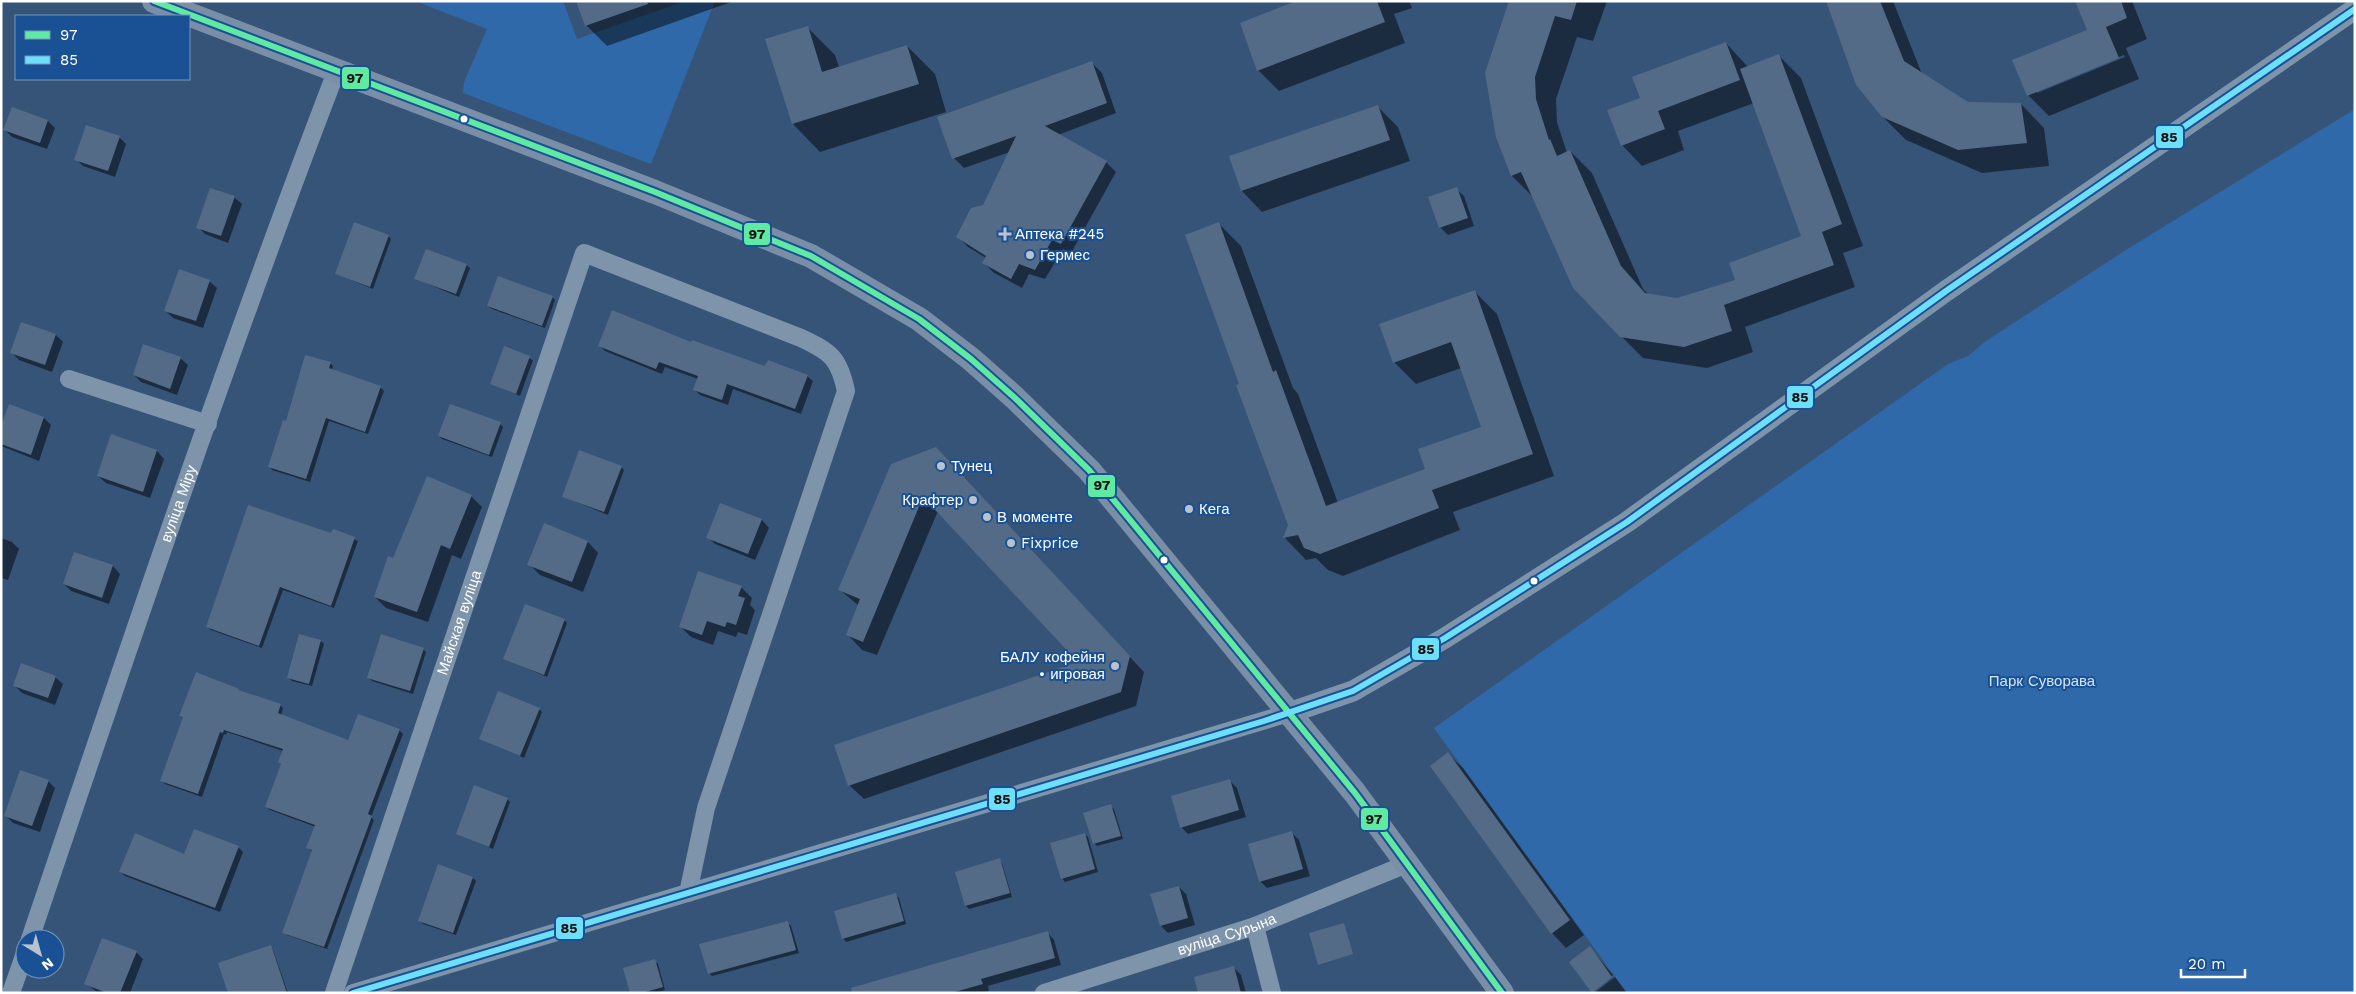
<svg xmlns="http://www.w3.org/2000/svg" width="2356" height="994" font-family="'Work Sans',sans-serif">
	<rect width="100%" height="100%" fill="#365478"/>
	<g fill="#2f69aa">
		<path d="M415 1H563L577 39 685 1H715L651 164 463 93 464 82 487 29Z"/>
		<path d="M2355 109V993H1627L1434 728 1948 364 1968 356 1986 341 2129 248Z"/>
	</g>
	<g fill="#0007" fill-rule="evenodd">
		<path d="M577 1H734L607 46 586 25Z"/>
		<path d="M1300 1H1409L1412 8 1394 14 1405 43 1279 91 1258 70Z"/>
		<path d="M1529 1H1607L1593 41 1577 37 1556 99 1557 122 1567 153 1570 151 1592 173 1643 289 1648 294 1677 300 1737 281 1803 237 1754 103 1678 131 1684 150 1642 166 1622 145 1642 99 1726 43 1748 67 1779 56 1801 78 1863 246 1843 253 1855 287 1745 327 1753 352 1707 368 1643 358 1621 336 1534 198 1512 176Z"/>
		<path d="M1828 1H1893L1922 74 1967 103 2021 104 2044 128 2049 166 1982 173 1906 140 1882 116Z"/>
		<path d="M2077 1H2132L2147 39 2126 48 2139 79 2049 116 2028 95 2088 30ZM2124 55 2125 57 2037 93V90Z"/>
		<path d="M807 27 835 55 839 67 907 46 935 74 946 112 820 152 793 124Z"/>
		<path d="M1092 63 1102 73 1116 113 1058 135 1106 162 1116 172 1071 253 1063 249 1045 279 1029 274 1022 288 994 273 984 263 986 258 968 247 958 237 984 206 1010 152 964 168 954 158 939 118Z"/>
		<path d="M1377 106 1398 127 1410 161 1262 212 1242 191 1230 156Z"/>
		<path d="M48 121 55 128 47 149 12 137 5 130Z"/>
		<path d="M119 137 126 144 115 177 83 166 76 159Z"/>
		<path d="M1456 189 1464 196 1474 226 1448 235 1440 227Z"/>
		<path d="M234 197 242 204 228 243 205 234 198 227Z"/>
		<path d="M1219 224 1241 246 1293 388 1298 394 1338 503 1427 470 1482 427 1461 368 1416 384 1394 362 1475 292 1497 314 1554 476 1453 512 1460 530 1343 576 1328 570 1316 558 1306 560 1285 538 1290 525 1240 385Z"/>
		<path d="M388 236 391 239 373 289 336 274Z"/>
		<path d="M466 265 470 268 459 297 416 279Z"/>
		<path d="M209 281 217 288 203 328 173 318 166 311Z"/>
		<path d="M552 297 555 300 545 328 492 309 488 306Z"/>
		<path d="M22 323 56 335 63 342 52 372 19 360 12 353Z"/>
		<path d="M692 344 766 367 807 376 813 381 801 414 733 389 728 405 700 395 694 389 698 379 665 367 662 374 605 351 599 345Z"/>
		<path d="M505 348 533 360 520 396 492 384Z"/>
		<path d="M180 358 188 365 177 395 141 382 134 375Z"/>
		<path d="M330 363 333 366 332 370 381 388 384 391 368 434 329 421 310 482 272 470 269 466 286 422Z"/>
		<path d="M10 406 44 418 51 425 39 461 1 446V430Z"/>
		<path d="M500 424 503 427 492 457 442 439 439 436Z"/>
		<path d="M112 436 157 451 164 459 150 498 106 483 98 476Z"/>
		<path d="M947 462 1144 672 1136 706 864 799 849 785 1081 663 938 511 877 655 862 650 848 635 859 606 840 590Z"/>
		<path d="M621 467 624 470 608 515 564 497Z"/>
		<path d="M471 496 482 507 461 559 452 555 428 622 386 608 375 597 394 559Z"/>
		<path d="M721 504 762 520 769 528 755 560 715 544 708 537Z"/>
		<path d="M333 530 358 541 334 608 283 590 262 648 211 630 208 627 332 535Z"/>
		<path d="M1 538 12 542 19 549 8 580 1 578Z"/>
		<path d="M588 542 598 553 583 592 540 575 529 564Z"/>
		<path d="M75 553 113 566 120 574 109 604 71 591 64 584Z"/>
		<path d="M741 587 752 598 750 605 755 610 747 635 738 632 736 637 718 631 713 645 691 637 680 626Z"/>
		<path d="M564 620 567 623 547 677 505 659Z"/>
		<path d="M321 641 324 644 312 686 292 681 288 677Z"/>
		<path d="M423 649 426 652 413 694 372 681 369 678Z"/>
		<path d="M55 677 63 684 55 705 22 693 15 686Z"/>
		<path d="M239 690 280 705 283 708 281 716 349 742 399 730 403 734 371 817 374 820 327 949 287 935 284 932 313 852 308 848 316 827 270 810 266 807 282 765 279 762 283 751 227 732 226 735 224 734 202 797 165 784 161 780 184 718 181 715Z"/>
		<path d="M539 709 542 712 524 758 480 738Z"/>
		<path d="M1448 754 1463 768 1584 935 1566 948 1552 933 1432 766Z"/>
		<path d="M48 781 55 788 40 832 13 823 6 816Z"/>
		<path d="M1230 781 1237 788 1246 817 1188 834 1181 827Z"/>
		<path d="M507 799 510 802 493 849 457 833Z"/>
		<path d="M1110 806 1114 809 1123 839 1097 846 1094 843Z"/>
		<path d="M1292 833 1299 840 1310 876 1267 888 1260 881Z"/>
		<path d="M1084 834 1088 837 1098 872 1065 882 1062 878Z"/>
		<path d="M238 847 243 852 220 912 125 876 120 872Z"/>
		<path d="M999 860 1002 863 1012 897 969 909 966 906 957 872Z"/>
		<path d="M473 878 476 881 456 935 423 924 420 921Z"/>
		<path d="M1179 887 1186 894 1195 925 1168 933 1161 926Z"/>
		<path d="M895 895 899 898 906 924 846 942 843 938Z"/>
		<path d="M787 922 791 926 799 953 712 976 709 973Z"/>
		<path d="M1047 932 1054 940 1061 965 988 986 989 991 981 993H883Z"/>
		<path d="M270 946 273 950 288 993H229Z"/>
		<path d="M1590 948 1613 975 1593 990V992L1571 962Z"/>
		<path d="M136 952 143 959 130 993H98L86 983Z"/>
		<path d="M654 961 658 964 665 990 655 993H632Z"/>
		<path d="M1234 968 1241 975 1246 993H1200Z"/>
		<path d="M1615 977 1626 992 1594 993Z"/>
	</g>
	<g fill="#536b87">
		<path d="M576 1H647L648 4 585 26Z"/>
		<path d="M1296 1H1377L1385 22 1257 71 1240 23Z"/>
		<path d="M1509 1H1577L1571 20 1555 16 1535 77 1536 99 1549 140 1550 139 1557 156 1570 150 1621 266 1645 293 1677 298 1735 280 1729 263 1801 236 1740 69 1779 54 1842 224 1822 232 1834 265 1724 305 1732 331 1684 347 1620 337 1573 288 1521 172 1511 176 1496 137 1485 73Z"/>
		<path d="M1826 1H1880L1904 61 1968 102 2021 103 2027 143 1958 150 1882 117 1856 85Z"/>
		<path d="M2075 1H2121L2127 18 2106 27 2119 58 2027 96 2012 60 2087 30Z"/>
		<path d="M808 26 822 72 907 45 919 84 792 124 765 39Z"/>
		<path d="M1726 42 1740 80 1658 111 1665 129 1621 146 1607 110 1640 98 1632 77Z"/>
		<path d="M1092 61 1107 103 1045 126 1107 161 1061 244 1052 240 1035 270 1019 264 1011 279 982 263 986 256 956 237 971 208 983 205 1016 136 952 159 937 117Z"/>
		<path d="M1378 105 1390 140 1241 191 1229 156Z"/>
		<path d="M12 107 48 120 40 143 3 130Z"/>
		<path d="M86 125 120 136 108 171 74 160Z"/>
		<path d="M1457 187 1468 218 1439 228 1428 197Z"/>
		<path d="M210 188 235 196 221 236 196 228Z"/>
		<path d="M354 222 389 235 370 287 335 274Z"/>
		<path d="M1219 222 1273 372 1276 370 1326 506 1425 469 1418 449 1481 427 1451 342 1393 363 1379 324 1475 290 1533 454 1432 490 1439 508 1320 554 1304 548 1298 535 1283 538 1288 525 1236 385 1239 384 1185 235Z"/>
		<path d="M426 249 467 264 456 294 414 279Z"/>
		<path d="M179 269 210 280 196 321 164 311Z"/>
		<path d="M498 276 553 296 542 326 487 306Z"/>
		<path d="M612 310 691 342 692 340 765 366 768 360 808 375 795 409 727 384 722 400 693 390 698 376 659 362 656 369 598 346Z"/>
		<path d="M21 322 56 334 45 365 10 353Z"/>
		<path d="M143 344 181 357 170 389 133 375Z"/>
		<path d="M504 346 530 356 516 394 490 384Z"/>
		<path d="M305 355 331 362 329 368 381 386 365 432 326 418 306 479 268 467 283 420 286 421Z"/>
		<path d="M9 404 44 417 31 455 1 444V426Z"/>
		<path d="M450 404 501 422 489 455 438 436Z"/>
		<path d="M111 434 157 450 143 492 97 476Z"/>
		<path d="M936 447 1130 656 1121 692 848 786 834 745 1078 662 923 497 863 642 846 635 860 599 838 590 891 464Z"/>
		<path d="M579 450 622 466 604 512 562 497Z"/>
		<path d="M427 476 472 495 450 549 441 545 417 612 374 597 388 556 393 558Z"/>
		<path d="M720 503 762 519 748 554 706 538Z"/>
		<path d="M248 505 331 533 333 529 355 537 331 606 280 587 259 646 206 627Z"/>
		<path d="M544 523 588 541 572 582 527 565Z"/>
		<path d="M74 552 113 565 102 598 63 584Z"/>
		<path d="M698 571 742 586 738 596 745 598 736 625 727 622 725 627 707 621 702 635 679 627Z"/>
		<path d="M525 604 565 619 544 675 503 659Z"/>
		<path d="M299 634 321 640 309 684 287 678Z"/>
		<path d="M381 634 424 648 410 691 367 678Z"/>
		<path d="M21 663 56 676 48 698 13 686Z"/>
		<path d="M196 672 239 689V690L281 704 278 713 348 740 358 714 400 729 368 814 372 816 324 947 282 933 312 850 306 848 315 825 265 807 281 764 278 762 283 749 224 730 223 733 220 732 198 794 160 781 183 717 179 716Z"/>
		<path d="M498 691 540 708 520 756 479 739Z"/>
		<path d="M1448 752 1570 920 1551 934 1430 766Z"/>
		<path d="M20 770 49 780 32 826 4 816Z"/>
		<path d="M1230 779 1239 810 1180 828 1171 796Z"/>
		<path d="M474 785 508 798 489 847 456 834Z"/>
		<path d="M1111 804 1121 836 1093 844 1083 813Z"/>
		<path d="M194 829 239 846 215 908 119 872 135 833 184 854Z"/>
		<path d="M1292 831 1303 869 1259 882 1248 844Z"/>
		<path d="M1085 833 1095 869 1061 879 1050 843Z"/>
		<path d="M1000 858 1010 893 965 906 955 872Z"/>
		<path d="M438 864 473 877 453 933 418 921Z"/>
		<path d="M1179 886 1188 918 1160 926 1150 894Z"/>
		<path d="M896 893 904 921 842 939 834 911Z"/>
		<path d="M788 921 796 950 708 974 699 944Z"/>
		<path d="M1344 923 1353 954 1318 965 1309 933Z"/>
		<path d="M1048 931 1055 958 981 979 983 984 951 993H852L851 988Z"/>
		<path d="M102 938 137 951 120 993H107L84 984Z"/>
		<path d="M271 945 287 993H228L218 963Z"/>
		<path d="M1590 946 1612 977 1592 993 1569 962Z"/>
		<path d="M655 959 663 987 642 993H630L623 968Z"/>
		<path d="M1234 966 1241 993H1198L1194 977Z"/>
	</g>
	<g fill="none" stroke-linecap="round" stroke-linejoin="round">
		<g stroke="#7e94ab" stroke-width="18">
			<path d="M69 379 208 424"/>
			<path d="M1255 926 1272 993"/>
			<path id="s1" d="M30 939C128 649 226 358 336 72"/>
			<path d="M11 993 25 953"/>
			<path id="s2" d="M334 993 584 253 801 338C831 352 839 358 846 391L706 808 688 893"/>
			<path d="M353 993 1289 713"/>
			<path id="s3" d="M1044 993 1255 926 1407 864"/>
		</g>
		<path stroke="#7e94ab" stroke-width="21" d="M1289 713 1353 691 1445 638 1627 522 1946 291 2355 9"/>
		<path stroke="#7a8fa7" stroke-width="24" d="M154 1 655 192 811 256 919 319 971 359 1015 398 1089 470 1355 793 1502 993"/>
		<g stroke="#1a5194" stroke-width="10">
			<path id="bus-1" d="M154 1 655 192 811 256 919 319 971 359 1015 398 1089 470 1355 793 1502 993"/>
		</g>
		<g stroke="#1a5194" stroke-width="10">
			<path id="bus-2" d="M353 993 1264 721 1353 691 1445 638 1627 522 1946 291 2355 9"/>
		</g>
		<use href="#bus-1" stroke="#60e9a3" stroke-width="6"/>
		<use href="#bus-2" stroke="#6ddff8" stroke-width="6"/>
	</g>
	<g fill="#fff" stroke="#1a5194" stroke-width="2">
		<circle cx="464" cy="119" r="4.5"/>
		<circle cx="1164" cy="560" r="4.5"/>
		<circle cx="1534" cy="581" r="4.5"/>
	</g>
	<g fill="#b9c3d0" stroke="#1a5194" stroke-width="2">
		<path d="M1002.5 226.5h5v5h5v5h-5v5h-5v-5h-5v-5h5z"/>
		<circle cx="1030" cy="255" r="5"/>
		<circle cx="941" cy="466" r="5"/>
		<circle cx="973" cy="500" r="5"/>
		<circle cx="1189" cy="509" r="5"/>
		<circle cx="987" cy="517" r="5"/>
		<circle cx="1011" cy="543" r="5"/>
		<circle cx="1115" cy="666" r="5"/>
	</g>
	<g text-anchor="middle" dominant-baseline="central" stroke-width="4" stroke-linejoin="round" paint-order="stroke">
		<g font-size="15" fill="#fff" stroke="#1a5194" text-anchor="start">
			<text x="1015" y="234">Аптека #245</text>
			<text x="1040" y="255">Гермес</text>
			<text x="951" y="466">Тунец</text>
			<text x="963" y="500" text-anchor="end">Крафтер</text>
			<text x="1199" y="509">Кега</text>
			<text x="997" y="517">В моменте</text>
			<text x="1021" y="543">Fixprice</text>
			<text x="1105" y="657" text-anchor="end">БАЛУ кофейня<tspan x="1105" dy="17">• игровая</tspan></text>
		</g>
		<g font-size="15" fill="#fff" stroke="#1a5194">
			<text stroke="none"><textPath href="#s1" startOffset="460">вуліца Міру</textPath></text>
			<text stroke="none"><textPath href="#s2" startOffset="391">Майская вуліца</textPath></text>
			<text stroke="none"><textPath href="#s3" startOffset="192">вуліца Сурына</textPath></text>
		</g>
		<g font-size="15" fill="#d2e5fb" stroke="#1a5194">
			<text x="2042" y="681">Парк Суворава</text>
		</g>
	</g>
	<g stroke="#1a5194" stroke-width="2">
		<rect x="341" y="66" width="29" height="24" rx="5" fill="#60e9a3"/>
		<rect x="2155" y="125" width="29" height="24" rx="5" fill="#6ddff8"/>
		<rect x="743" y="222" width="28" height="24" rx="5" fill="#60e9a3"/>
		<rect x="1786" y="385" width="28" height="24" rx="5" fill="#6ddff8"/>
		<rect x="1087" y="474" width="29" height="24" rx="5" fill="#60e9a3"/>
		<rect x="1411" y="637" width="29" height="24" rx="5" fill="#6ddff8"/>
		<rect x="988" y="787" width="28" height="24" rx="5" fill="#6ddff8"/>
		<rect x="1360" y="807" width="29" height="24" rx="5" fill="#60e9a3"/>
		<rect x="555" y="916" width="29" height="24" rx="5" fill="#6ddff8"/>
	</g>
	<g font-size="14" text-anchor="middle" font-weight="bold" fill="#111">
		<text x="355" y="83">97</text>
		<text x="2169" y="142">85</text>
		<text x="757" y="239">97</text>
		<text x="1800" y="402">85</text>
		<text x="1102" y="490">97</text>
		<text x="1426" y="654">85</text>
		<text x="1002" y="804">85</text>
		<text x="1374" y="824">97</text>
		<text x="569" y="933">85</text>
	</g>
	<rect width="2356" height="994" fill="none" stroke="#ffffff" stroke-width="5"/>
	<rect x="15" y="15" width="175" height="65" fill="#1a5194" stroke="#7697bf"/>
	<rect x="25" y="31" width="25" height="8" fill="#60e9a3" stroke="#7697bf"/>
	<text x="60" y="40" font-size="15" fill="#ffffff">97</text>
	<rect x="25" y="56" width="25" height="8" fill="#6ddff8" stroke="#7697bf"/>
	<text x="60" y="65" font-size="15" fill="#ffffff">85</text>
	<g transform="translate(40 954) rotate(143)"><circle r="24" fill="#1a5194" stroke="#7697bf"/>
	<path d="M0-4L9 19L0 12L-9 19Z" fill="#b9c3d0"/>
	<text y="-8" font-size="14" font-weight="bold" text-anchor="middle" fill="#ffffff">N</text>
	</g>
	<path d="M2181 969v8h64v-8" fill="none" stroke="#ffffff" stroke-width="2.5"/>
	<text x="2188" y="969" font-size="15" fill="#ffffff" stroke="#1a5194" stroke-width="4" paint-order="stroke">20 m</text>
</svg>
